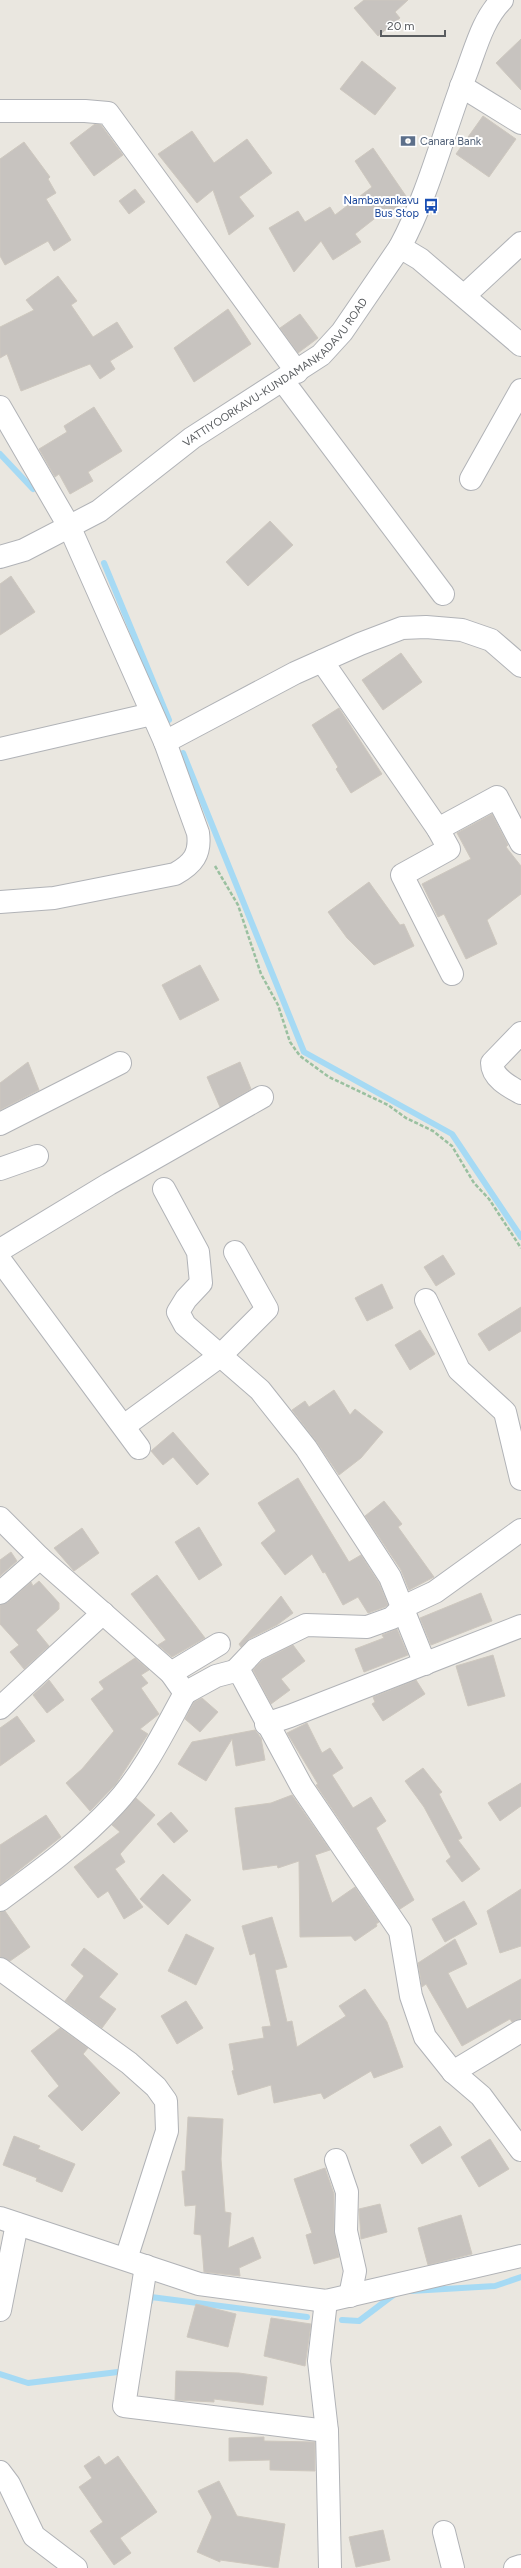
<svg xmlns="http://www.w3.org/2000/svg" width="521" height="2568" font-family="Figtree,sans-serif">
	<rect width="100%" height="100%" fill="#eae7e0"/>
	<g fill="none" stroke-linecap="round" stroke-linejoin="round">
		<g stroke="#a6daf4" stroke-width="6">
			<path d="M0 454 33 489"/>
			<path d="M104 563 169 720"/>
			<path d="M183 753 304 1052 452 1134 521 1237"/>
			<path d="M411 2291 495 2286 521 2277"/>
			<path d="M150 2302 151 2297 307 2317"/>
			<path d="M342 2320 359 2321 396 2293"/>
			<path d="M0 2374 28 2383 126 2371"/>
		</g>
	</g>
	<g fill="#c7c3bf" stroke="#cec8bf">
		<path d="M364 0H408L395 12 400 18 378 36 354 8Z"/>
		<path d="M521 39V90L496 63Z"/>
		<path d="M362 61 396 88 375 115 340 89Z"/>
		<path d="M483 116 516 139 489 177 456 154Z"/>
		<path d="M95 124 101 125 123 155 94 176 70 143Z"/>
		<path d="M192 131 214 163 247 139 272 173 239 197 254 216 229 235 213 190 197 203 158 154Z"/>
		<path d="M24 142 50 177 48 179 56 193 46 199 71 240 54 251 48 241 5 265 0 256V159Z"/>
		<path d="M373 148 408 199 390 212 388 208 355 234 361 242 333 260 321 241 294 272 269 228 298 211 305 222 330 207 335 215 372 187 355 161Z"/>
		<path d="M135 189 145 202 129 214 119 201Z"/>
		<path d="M58 276 77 301 71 305 93 337 117 322 133 347 110 361 115 369 100 379 90 364 21 391 7 354 0 358V327L34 310 26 300Z"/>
		<path d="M228 309 251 344 194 382 174 348Z"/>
		<path d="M300 314 318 338 298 353 280 328Z"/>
		<path d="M94 407 122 451 88 472 93 481 70 494 59 474 55 477 39 449 67 432 64 426Z"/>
		<path d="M270 521 293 545 248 586 226 562Z"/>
		<path d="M11 576 35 612 0 635V584Z"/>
		<path d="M401 653 422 682 383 710 362 680Z"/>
		<path d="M339 708 382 774 351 793 336 769 338 767 312 725Z"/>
		<path d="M492 814 508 845 506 847 521 866V894L487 920 497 944 466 959 444 914 438 917 422 884 471 859 457 833Z"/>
		<path d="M369 882 400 925 404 924 414 946 374 965 347 938 328 912Z"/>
		<path d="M200 965 219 1000 180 1020 162 985Z"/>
		<path d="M28 1062 39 1090 0 1110V1083Z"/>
		<path d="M240 1062 251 1089 220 1107 207 1077Z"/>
		<path d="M443 1255 455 1274 436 1286 424 1267Z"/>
		<path d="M382 1284 393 1308 367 1321 355 1298Z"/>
		<path d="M521 1307V1331L489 1351 478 1334Z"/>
		<path d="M420 1330 435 1354 410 1370 395 1345Z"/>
		<path d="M334 1390 350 1415 355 1409 383 1432 361 1458 339 1475 316 1441 292 1410 305 1401 309 1407Z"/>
		<path d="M173 1432 209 1474 197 1485 173 1457 163 1465 151 1451Z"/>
		<path d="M298 1478 349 1562 361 1555 379 1583 388 1605 385 1607 368 1613 358 1597 343 1605 325 1572 323 1573 312 1554 285 1575 261 1543 276 1531 258 1503Z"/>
		<path d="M384 1501 402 1524 398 1527 434 1577 409 1590 401 1570 365 1516Z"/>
		<path d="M199 1527 222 1565 199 1580 175 1542Z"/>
		<path d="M82 1528 99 1553 74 1571 54 1548Z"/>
		<path d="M11 1552 17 1561 0 1576V1560Z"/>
		<path d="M157 1575 205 1638 172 1657 158 1645 166 1640 131 1594Z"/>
		<path d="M39 1581 59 1603V1609L36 1630 49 1646 24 1669 10 1652 19 1645 0 1624V1605L8 1602 31 1582 33 1586Z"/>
		<path d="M481 1593 492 1621 431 1645 420 1618Z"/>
		<path d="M281 1596 293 1613 277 1625 249 1639 241 1647 239 1644Z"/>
		<path d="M397 1629 408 1655 364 1672 355 1649 384 1638 382 1635Z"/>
		<path d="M293 1645 305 1661 281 1679 290 1690 271 1704 253 1670 263 1660Z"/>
		<path d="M493 1655 505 1696 468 1706 456 1666Z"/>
		<path d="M135 1658 149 1670 141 1675 148 1683 141 1688 159 1714 140 1729 148 1734 116 1784 90 1811 66 1783 82 1769 114 1731 91 1699 104 1689 99 1682Z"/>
		<path d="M49 1680 64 1700 47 1713 33 1695Z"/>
		<path d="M416 1680 425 1694 383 1721 372 1704 375 1702 373 1697Z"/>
		<path d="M202 1698 218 1712 200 1732 185 1719 194 1702Z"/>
		<path d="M17 1716 35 1741 0 1766V1728Z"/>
		<path d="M307 1723 322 1753 330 1748 343 1768 332 1775 353 1808 371 1797 386 1821 376 1828 414 1900 400 1909 316 1785 318 1784 287 1733Z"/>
		<path d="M255 1730 261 1738 265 1760 236 1766 232 1739 206 1781 178 1764 192 1742Z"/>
		<path d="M423 1768 442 1792 439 1794 462 1838 458 1840 480 1869 462 1882 446 1861 451 1857 424 1807 405 1781Z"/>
		<path d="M521 1783V1806L500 1821 488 1803Z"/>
		<path d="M292 1795 330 1850 315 1855 332 1903 355 1887 379 1922 376 1924 377 1926 355 1941 351 1936 300 1937 299 1861 278 1868 277 1865 243 1870 235 1808 271 1803Z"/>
		<path d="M136 1798 155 1815 120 1854 125 1862 115 1869 143 1907 124 1919 108 1891 98 1898 74 1867 120 1832 112 1825Z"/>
		<path d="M171 1812 188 1831 174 1843 157 1824Z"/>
		<path d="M46 1815 61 1837 0 1885V1845Z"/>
		<path d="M163 1874 191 1900 168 1925 140 1899Z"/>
		<path d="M521 1889V1946L500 1953 487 1911Z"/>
		<path d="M464 1901 477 1924 445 1942 432 1919Z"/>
		<path d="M5 1911 30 1947 10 1961 0 1957V1912Z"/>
		<path d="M272 1917 287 1967 275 1970 287 2022 292 2021 297 2047 346 2016 339 2006 365 1989 387 2022 403 2067 374 2078 371 2071 324 2099 321 2093 274 2103 271 2085 238 2095 232 2071 234 2070 229 2044 264 2038 262 2027 271 2026 255 1953 250 1955 242 1926Z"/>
		<path d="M186 1934 214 1948 196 1985 168 1971Z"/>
		<path d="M455 1939 467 1964 448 1973 467 2009 521 1979V2019L512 2022 510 2019 462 2046 426 1984 422 1987 418 1963Z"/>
		<path d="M84 1948 118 1974 99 1997 116 2009 102 2028 65 2001 84 1976 71 1965Z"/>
		<path d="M186 2001 203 2028 177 2044 161 2016Z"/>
		<path d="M60 2028 88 2048 83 2054 120 2093 82 2131 48 2096 59 2086 31 2051Z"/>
		<path d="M188 2117 223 2119 221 2159 225 2212 231 2213 228 2248 253 2237 261 2258 239 2268 240 2276 204 2272 201 2235 194 2234 196 2205 185 2206 182 2171H185Z"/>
		<path d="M440 2126 452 2145 422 2164 410 2145Z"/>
		<path d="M14 2136 40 2146 38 2149 75 2164 62 2192 36 2181 37 2178 3 2165Z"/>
		<path d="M490 2139 509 2169 479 2187 461 2157Z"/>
		<path d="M325 2168 334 2194V2231L339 2257 314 2264 306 2235 312 2233 294 2179Z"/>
		<path d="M380 2204 387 2232 361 2239 359 2209Z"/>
		<path d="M461 2215 472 2254 428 2265 418 2228Z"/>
		<path d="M196 2304 236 2314 228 2347 187 2337Z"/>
		<path d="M271 2318 311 2324 305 2366 264 2356Z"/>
		<path d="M176 2371 239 2373 267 2377 263 2405 214 2399V2402L175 2400Z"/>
		<path d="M264 2437V2441L315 2442V2471L270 2470V2460L229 2461V2438Z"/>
		<path d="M99 2456 105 2465 118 2456 157 2512 120 2538 131 2553 114 2565 90 2531 103 2522 79 2487 92 2478 84 2466Z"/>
		<path d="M219 2481 237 2516 285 2524 278 2568 220 2560V2562L197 2552 212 2517 198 2491Z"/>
		<path d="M383 2530 390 2560 356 2567 349 2537Z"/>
	</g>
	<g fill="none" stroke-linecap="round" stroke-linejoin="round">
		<g stroke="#b1b3b7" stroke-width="24">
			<g id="minor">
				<path d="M461 86 521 123"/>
				<path d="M0 111H85L108 113 297 372"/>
				<path d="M465 295 521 243"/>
				<path d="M283 381 443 594"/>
				<path d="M0 407 70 528 165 742 198 833C201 854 193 864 175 874L54 898 0 902"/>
				<path d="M471 479 521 390"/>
				<path d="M322 661 438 829 449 849 402 875 452 974"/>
				<path d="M165 742 295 673 360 644 402 628 426 627 462 630 491 640 521 666"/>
				<path d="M0 749 152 714"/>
				<path d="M438 829 497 797 521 843"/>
				<path d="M521 1033 492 1063C492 1078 510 1087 521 1093"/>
				<path d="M0 1124 120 1063"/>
				<path d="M0 1169 37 1156"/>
				<path d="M164 1189 198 1252 201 1283 186 1299 178 1312 185 1325 260 1390 306 1448 390 1577 425 1664"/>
				<path d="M0 1250 109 1184 262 1097"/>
				<path d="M0 1260 139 1448"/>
				<path d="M426 1300 459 1370 505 1412 521 1479"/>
				<path d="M124 1426 220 1356 267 1309 235 1252"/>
				<path d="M0 1518 40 1558 171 1673 185 1693C164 1731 144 1773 115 1804 81 1841 40 1871 0 1900"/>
				<path d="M0 1593 40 1558"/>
				<path d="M235 1671 255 1650 306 1625 367 1627 392 1618 403 1607 435 1592 521 1530"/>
				<path d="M171 1673 219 1644"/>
				<path d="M185 1693 216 1676 235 1671 242 1676 302 1787 400 1931 411 1996 425 2037 453 2072 481 2096 521 2150"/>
				<path d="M0 1708 103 1613"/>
				<path d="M266 1724 290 1716 521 1626"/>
				<path d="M0 1969 129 2063 156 2087 166 2101 167 2131 126 2259"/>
				<path d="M453 2072 521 2031"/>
				<path d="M336 2160 347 2192 346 2231 355 2271 350 2296"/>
				<path d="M0 2218 199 2284 326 2301 521 2256"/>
				<path d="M146 2266 124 2406 327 2431"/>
				<path d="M326 2301 319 2361 327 2431 330 2568"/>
				<path d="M0 2310 17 2224"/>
				<path d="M0 2472 9 2484 34 2536 76 2568"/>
				<path d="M444 2532 453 2568"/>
				<path d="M515 2568 521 2566"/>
			</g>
		</g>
		<g stroke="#b1b3b7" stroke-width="24">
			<g id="tertiary">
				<path d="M400 247C430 191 444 130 467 71 476 47 483 19 502 0"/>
				<path id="s1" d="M0 557 24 550 99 511 192 438 321 355 342 332 400 247 420 259 521 345"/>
			</g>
		</g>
		<path stroke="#9ac0a0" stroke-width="2.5" stroke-dasharray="4 2" stroke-linecap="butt" d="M215 866 238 905 261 974 278 1005 290 1042 300 1056 329 1077 388 1105 406 1118 433 1131 452 1146 474 1183 489 1199 521 1248"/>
		<use href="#minor" stroke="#fff" stroke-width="22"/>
		<use href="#tertiary" stroke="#fff" stroke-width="22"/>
	</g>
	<defs>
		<g id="bank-bare" transform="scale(1.2)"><path d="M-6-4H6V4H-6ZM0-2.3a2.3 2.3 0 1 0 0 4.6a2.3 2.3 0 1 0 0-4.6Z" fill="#5c6f8a" stroke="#fff" stroke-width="2.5" paint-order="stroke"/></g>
		<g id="bus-bare" transform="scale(1.2)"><path d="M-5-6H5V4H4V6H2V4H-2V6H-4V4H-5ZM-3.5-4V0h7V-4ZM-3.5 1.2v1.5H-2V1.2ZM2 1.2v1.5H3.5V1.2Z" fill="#1a4fb4" stroke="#fff" stroke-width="2.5" paint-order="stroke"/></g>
	</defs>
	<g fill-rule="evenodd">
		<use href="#bank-bare" x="408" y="141"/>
		<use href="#bus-bare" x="431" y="206"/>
	</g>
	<g text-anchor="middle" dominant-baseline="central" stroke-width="4" stroke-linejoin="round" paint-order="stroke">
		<g font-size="11" fill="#4e5e75" stroke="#fff" text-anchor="start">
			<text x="420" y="141">Canara Bank</text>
		</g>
		<g font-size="11" fill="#164399" stroke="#fff" text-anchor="end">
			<text x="419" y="200">Nambavankavu<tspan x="419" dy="13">Bus Stop</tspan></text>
		</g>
		<g font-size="11" fill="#595c5f" stroke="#fff">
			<text stroke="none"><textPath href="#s1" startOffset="335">VATTIYOORKAVU-KUNDAMANKADAVU ROAD</textPath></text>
		</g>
	</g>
	<path d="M381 30v6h64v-6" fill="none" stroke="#595c5f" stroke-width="2"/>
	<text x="387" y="30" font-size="12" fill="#595c5f" stroke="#ffffff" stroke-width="3" paint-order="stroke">20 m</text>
</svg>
